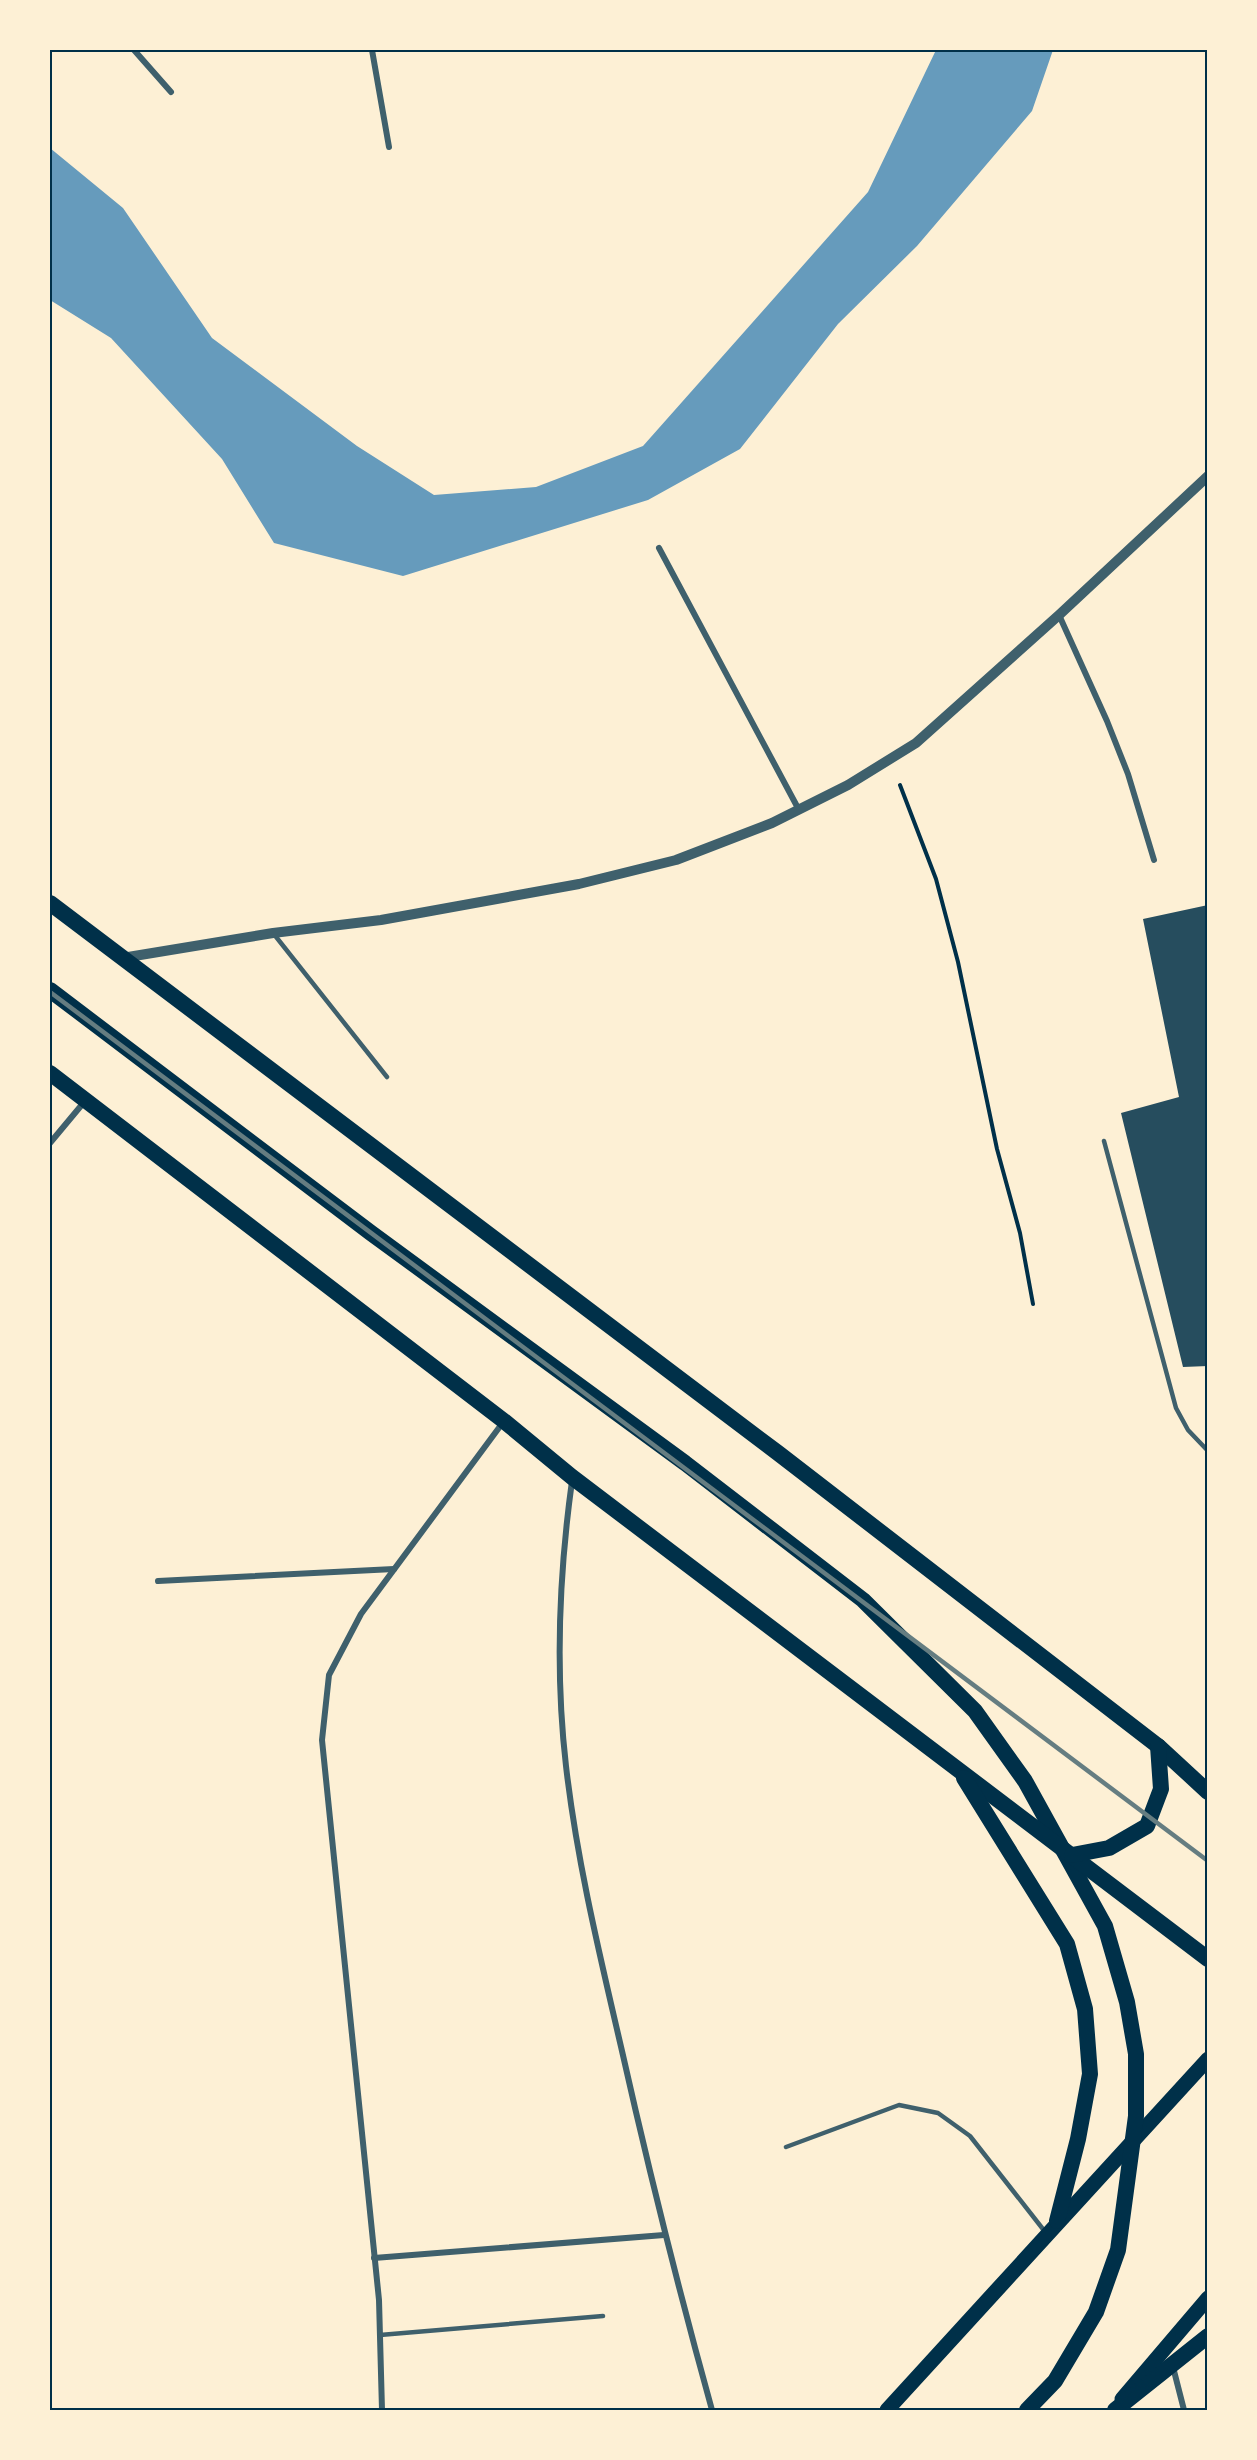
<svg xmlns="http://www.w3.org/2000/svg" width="1257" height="2460" font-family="Signika,sans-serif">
	<rect width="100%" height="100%" fill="#fdf0d5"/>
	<path fill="#669bbc" d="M936 50H1053L1032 111 917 246 838 324 740 449 648 500 403 576 274 543 222 459 111 338 50 300V148L123 208 212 338 357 446 434 495 536 487 643 446 868 192Z"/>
	<path fill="#264d5e" d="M1208 905V1366L1183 1367 1121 1113 1179 1097 1143 919Z"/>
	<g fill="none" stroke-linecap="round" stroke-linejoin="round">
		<path stroke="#003049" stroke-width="4" d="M900 785 936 879 958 962 997 1149 1020 1233 1033 1304"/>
		<g stroke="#3f606c" stroke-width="4.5">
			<path d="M273 933 387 1077"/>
			<path d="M1104 1141 1176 1408 1188 1430 1208 1451"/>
			<path d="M786 2147 899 2105 938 2113 970 2136 1046 2233"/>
			<path d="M380 2335 603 2316"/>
		</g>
		<g stroke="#3f606c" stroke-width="6">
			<path d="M134 50 171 92"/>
			<path d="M372 50 389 147"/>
			<path d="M659 548 799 810"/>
			<path d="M1059 615 1107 721 1128 774 1154 860"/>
			<path d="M50 1143 85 1101"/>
			<path d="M572 1481C559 1575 555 1671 566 1766 577 1862 600 1956 622 2051 649 2171 679 2291 712 2410"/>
			<path d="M158 1581 394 1569"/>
			<path d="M374 2258 664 2235"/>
			<path d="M1173 2367 1184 2410"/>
			<path d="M382 2410 379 2300 322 1740 329 1675 361 1614 504 1421"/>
		</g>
		<path stroke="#3f606c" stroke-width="10" d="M122 958 273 933 381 920 579 884 676 860 772 823 848 785 916 743 1059 615 1208 476"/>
		<g stroke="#003049" stroke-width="15">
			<path d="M1122 2399 1208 2298"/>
			<path d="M887 2410 1208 2059"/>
		</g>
		<g stroke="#003049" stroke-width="16">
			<path d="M50 903 778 1453 1158 1746 1208 1792"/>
			<path d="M50 990 371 1233 685 1463 863 1600 975 1711 1025 1781 1105 1926 1127 2002 1136 2054V2116L1118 2250 1096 2312 1055 2381 1027 2410"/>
			<path d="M50 1073 504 1421 572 1477 1208 1959"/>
			<path d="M964 1778 1067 1944 1085 2009 1090 2074 1078 2139 1057 2221"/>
			<path d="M1072 1855 1109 1848 1147 1826 1161 1789 1158 1746"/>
			<path d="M1115 2410 1208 2336"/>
		</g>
		<path stroke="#657d81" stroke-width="4.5" d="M50 992 1208 1861"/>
	</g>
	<rect width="1257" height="2460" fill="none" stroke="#fdf0d5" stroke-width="102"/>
	<rect x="51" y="51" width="1155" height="2358" fill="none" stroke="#003049" stroke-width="2"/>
</svg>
